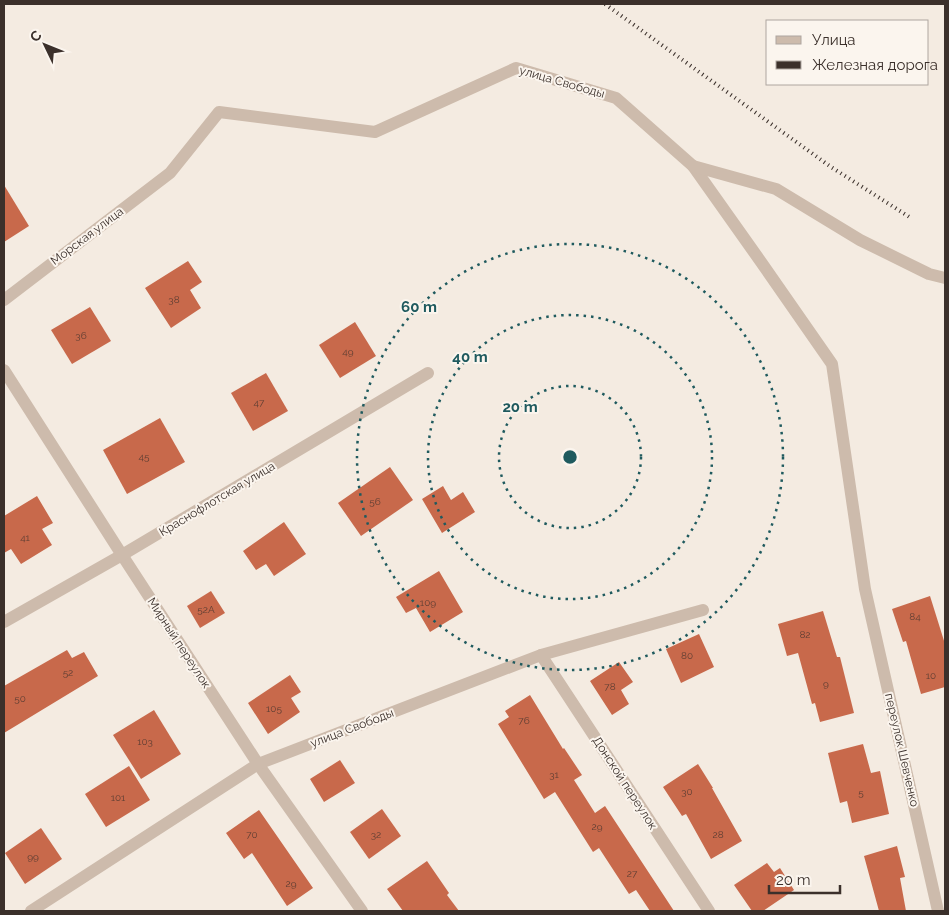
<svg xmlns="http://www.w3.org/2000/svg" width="949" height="915" font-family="Raleway,sans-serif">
	<rect width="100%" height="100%" fill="#f4ebe1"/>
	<g fill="#c8694b">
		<path d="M4 185 29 226 4 242Z"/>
		<path d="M188 261 202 282 190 290 201 308 171 328 145 288Z"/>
		<path d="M90 307 111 341 72 364 51 330Z"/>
		<path d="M355 322 376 356 340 378 319 345Z"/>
		<path d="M266 373 288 411 253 431 231 393Z"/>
		<path d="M160 418 185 462 127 494 103 450Z"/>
		<path d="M390 467 413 500 361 536 338 503Z"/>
		<path d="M443 486 451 500 463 492 475 512 442 533 422 499Z"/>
		<path d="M37 496 53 523 42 529 52 545 21 564 11 549 4 553V516Z"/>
		<path d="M284 522 306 554 274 576 266 564 256 570 243 551Z"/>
		<path d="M439 571 463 612 430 632 416 608 406 613 396 597Z"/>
		<path d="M211 591 225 613 200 628 187 606Z"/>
		<path d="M930 596 945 644V687L921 694 906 641 903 642 892 609Z"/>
		<path d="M823 611 837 657H840L854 713 820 722 815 703 812 704 798 653 787 656 778 624Z"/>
		<path d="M699 634 714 667 681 683 666 649Z"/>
		<path d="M67 650 72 658 84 652 98 676 4 733V686Z"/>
		<path d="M619 662 633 682 621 690 629 704 612 715 590 681Z"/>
		<path d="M290 675 301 692 291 698 300 712 268 734 248 703Z"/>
		<path d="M530 695 563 749 564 748 582 775 574 780 595 813 605 806 674 911H650L636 890 629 894 599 848 593 852 555 792 544 799 498 724 509 717 505 711Z"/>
		<path d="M154 710 181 754 141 779 113 735Z"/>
		<path d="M863 744 871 773 880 771 889 814 852 823 847 801 840 803 828 753Z"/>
		<path d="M340 760 355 783 324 802 310 779Z"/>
		<path d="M698 764 713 788H712L742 841 711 859 686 814 682 816 663 787Z"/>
		<path d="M129 766 150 800 106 827 85 794Z"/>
		<path d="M382 809 401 836 369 859 350 832Z"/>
		<path d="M259 810 313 888 287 906 252 853 244 859 226 833Z"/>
		<path d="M41 828 62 859 25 884 5 853Z"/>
		<path d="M897 846 905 877 900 878 906 911H879L864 856Z"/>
		<path d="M427 861 449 893 447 895 459 911H403L387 889Z"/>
		<path d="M767 863 774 872 780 868 794 890 763 911H752L734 885Z"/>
	</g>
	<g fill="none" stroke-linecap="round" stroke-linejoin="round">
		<g stroke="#cdbbac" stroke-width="12">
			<path d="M693 166 761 262 832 364 865 589 938 911"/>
			<path d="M4 300 170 173 219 112 375 132 516 68 616 98 693 166 776 189 860 240 929 274 945 278"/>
			<path d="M4 370 122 555 258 764 362 911"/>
			<path d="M4 622 122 555 428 373"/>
			<path d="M541 655 709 911"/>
			<path d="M31 911 258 764 541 655 703 610"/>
		</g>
		<path stroke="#3b302b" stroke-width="4" stroke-dasharray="1 4" stroke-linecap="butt" d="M605 4 831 167 911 218"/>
	</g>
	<g fill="none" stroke="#1f5a5e" stroke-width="2.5" stroke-dasharray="2.5 5">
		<circle cx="570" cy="457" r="71"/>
		<circle cx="570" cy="457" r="142"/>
		<circle cx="570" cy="457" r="213"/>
	</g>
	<g text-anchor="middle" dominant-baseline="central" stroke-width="4" stroke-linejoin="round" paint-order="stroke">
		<g font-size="10" fill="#5e3e33">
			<text x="174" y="299">38</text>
			<text x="81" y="335">36</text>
			<text x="348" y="351">49</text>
			<text x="259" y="402">47</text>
			<text x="144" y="456">45</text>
			<text x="375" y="501">56</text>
			<text x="25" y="537">41</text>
			<text x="428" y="602">109</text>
			<text x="206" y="609">52А</text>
			<text x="915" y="616">84</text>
			<text x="805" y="634">82</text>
			<text x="687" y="655">80</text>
			<text x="68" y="672">52</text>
			<text x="931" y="675">10</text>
			<text x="826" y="683">9</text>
			<text x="610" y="686">78</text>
			<text x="20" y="698">50</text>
			<text x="274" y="708">105</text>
			<text x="524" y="720">76</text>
			<text x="145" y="741">103</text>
			<text x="554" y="774">31</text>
			<text x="687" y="791">30</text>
			<text x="861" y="792">5</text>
			<text x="118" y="797">101</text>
			<text x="597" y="826">29</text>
			<text x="252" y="834">70</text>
			<text x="376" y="834">32</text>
			<text x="718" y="834">28</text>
			<text x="33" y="856">99</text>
			<text x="632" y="873">27</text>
			<text x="291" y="883">29</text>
		</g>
		<g font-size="12" fill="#3b302b" stroke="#fbf5ee">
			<text transform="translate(562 82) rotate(16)">улица Свободы</text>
			<text transform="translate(87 236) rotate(-37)">Морская улица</text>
			<text transform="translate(217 499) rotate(-31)">Краснофлотская улица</text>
			<text transform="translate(179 643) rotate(57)">Мирный переулок</text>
			<text transform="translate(352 728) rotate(-21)">улица Свободы</text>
			<text transform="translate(902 750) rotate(77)">переулок Шевченко</text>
			<text transform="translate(625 783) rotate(57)">Донской переулок</text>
		</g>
	</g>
	<circle cx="570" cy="457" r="8" fill="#1f5a5e" stroke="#fbf5ee" stroke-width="2.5"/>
	<g font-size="15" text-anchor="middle" font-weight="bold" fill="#1f5a5e" stroke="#fbf5ee" stroke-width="4" stroke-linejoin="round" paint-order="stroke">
		<text x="419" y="312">60 m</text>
		<text x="470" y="362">40 m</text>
		<text x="520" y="412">20 m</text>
	</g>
	<rect width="949" height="915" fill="none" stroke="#3b302b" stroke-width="10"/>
	<rect x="766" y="20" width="162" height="65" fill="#fbf5ee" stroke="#aea6a0"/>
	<rect x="776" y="36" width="25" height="8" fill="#cdbbac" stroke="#aea6a0"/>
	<text x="812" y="45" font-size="15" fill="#3b302b">Улица</text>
	<rect x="776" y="61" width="25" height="8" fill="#3b302b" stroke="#aea6a0"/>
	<text x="812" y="70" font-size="15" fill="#3b302b">Железная дорога</text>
	<g transform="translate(45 45) rotate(313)" stroke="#fbf5ee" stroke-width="4" paint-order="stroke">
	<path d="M0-4L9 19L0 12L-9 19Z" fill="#3b302b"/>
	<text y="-8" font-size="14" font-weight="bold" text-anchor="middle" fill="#3b302b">С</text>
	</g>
	<path d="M769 885v8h71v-8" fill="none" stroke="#3b302b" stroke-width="2.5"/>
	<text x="776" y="885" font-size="15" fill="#3b302b" stroke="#fbf5ee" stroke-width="4" paint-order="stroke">20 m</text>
</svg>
